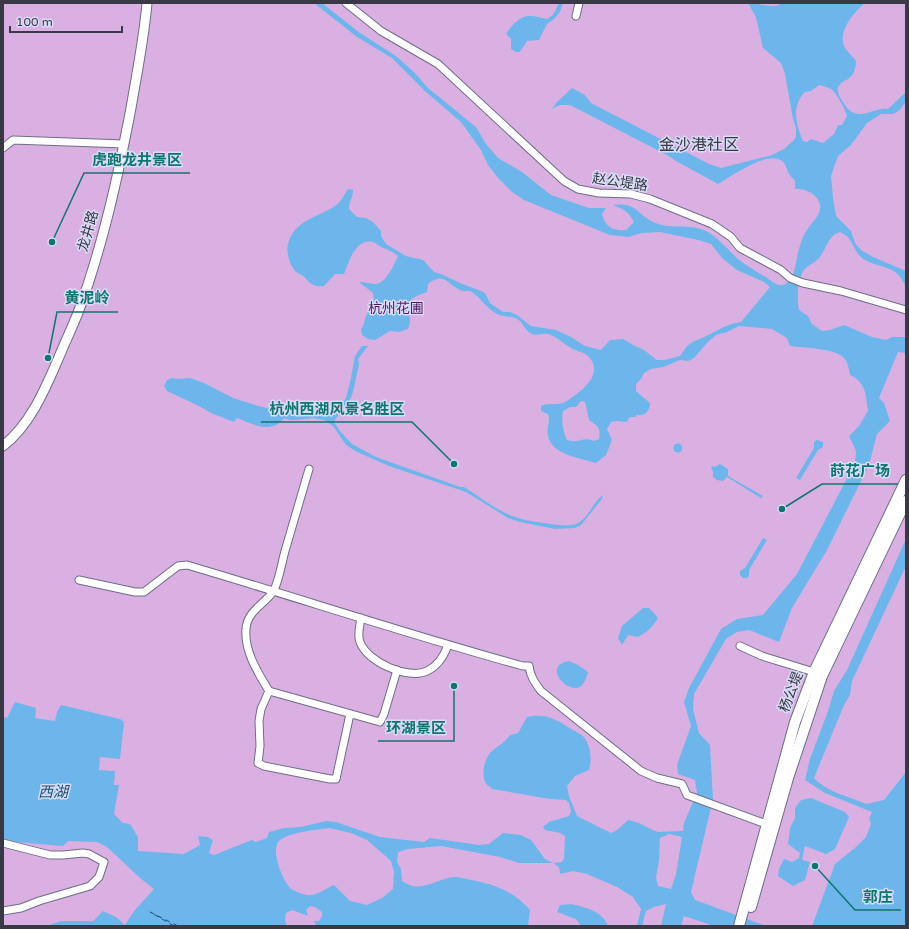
<svg xmlns="http://www.w3.org/2000/svg" width="909" height="929" font-family="'Varela Round','Noto Sans SC',sans-serif">
	<rect width="100%" height="100%" fill="#d9dcf7"/>
	<rect fill="#dab0e3" x="3" y="3" width="903" height="923"/>
	<g fill="#6db6eb" fill-rule="evenodd">
		<path d="M314 3H322L360 33 396 56 415 73 428 88 476 127 486 144 498 158 522 172 551 195 589 208H606L602 214C605 227 613 231 626 230L634 222C629 212 623 209 613 205 636 202 636 213 653 222 669 230 690 223 706 231 719 238 728 250 738 259 747 266 757 272 766 277 770 280 775 284 779 285 796 287 795 260 799 249 801 243 803 235 807 230 811 223 819 217 820 209 822 202 814 193 807 191 804 189 799 189 795 189V181C793 179 791 176 789 174 786 169 787 165 782 161 767 150 732 176 718 184L676 161 667 155 570 105H560L552 109 557 102 572 88 585 95 591 103 709 164 721 168 772 155 784 149 794 140 796 136V128L793 119 785 74 781 63 763 48 756 17 748 3C760 3 768 8 779 5L780 3H865C854 12 838 31 844 46 847 52 853 56 856 61 856 67 854 75 849 78 848 80 845 80 844 81 834 87 838 95 843 102 846 107 849 111 854 113 866 117 877 107 888 109L906 92V101L900 110 893 114H881L867 123 851 145 838 156 831 176 833 198 836 216 851 231 855 243 861 250 873 257 906 271V287C896 264 884 270 865 260 856 255 854 245 848 237 846 235 843 234 840 232 828 235 826 250 819 258 815 263 808 265 804 270 797 280 797 299 799 310L808 316 812 324 822 331 830 330 844 325 872 337 886 340 892 337H906V353L898 352 879 398 884 403 890 421 877 434 869 465 827 550 792 608 779 642 749 630 737 632 726 639 694 694 693 709 699 733 710 745 713 799 691 892 695 900 766 926H714L684 916 681 926H661L666 904 654 907 646 911 642 926H637L641 909 633 897 617 887 587 874 573 871 560 874 559 867 553 863H519L500 857 441 846 408 849 398 852 397 862 401 869 402 881C421 895 436 878 455 877 460 877 466 879 471 880 495 884 514 892 530 910L528 926H316L314 921H319L322 916V912L315 907 310 906 306 910 308 916 292 910 286 913 285 920 287 926H46L61 921H93L103 911 116 917 125 925 134 911 154 889 140 878 107 847 97 842 68 841 63 846 16 842 3 839V717L7 718 15 702 36 708 35 718 55 721 57 712 61 705 120 719 124 722 120 759 100 757 99 770 115 771 114 785H119L114 814 123 823 130 824 138 837V851L184 854 200 845 198 836 208 837 213 840 209 853 214 855 252 840 256 842 267 838 269 832 284 828 300 827 326 821 336 822 380 837 424 842 430 838 479 845 489 844 503 833 521 835 531 840 545 859 553 863 562 862 564 858 565 836 560 833 545 830 543 827 549 822 569 816 571 811 569 803 566 800 550 799 492 789C491 787 489 786 487 785 480 777 484 759 491 752 498 745 504 744 510 735L518 733 527 717C545 713 556 719 571 729 575 731 581 734 584 737 591 747 592 759 589 770L575 776 567 786 569 796 577 816 611 833C618 831 622 825 628 820 641 822 646 828 658 832 660 832 678 831 683 831L684 823 697 793 695 780 678 774 677 765 691 726 684 702 689 688 721 629 737 619 763 615 797 574 855 463 856 451 849 436 859 426 868 411C866 396 866 382 850 375 849 370 848 363 845 359 837 348 803 348 790 346L787 338 772 329 739 326 727 332 716 335 707 343 694 358 688 361 680 360 663 367 651 369 644 373 641 379 636 384V391L650 403C650 411 645 416 637 415L635 417H631L628 419 627 422 617 421 611 422 607 429 612 440 606 455 596 463C580 458 552 455 548 436 546 428 551 421 548 414L541 411V406C550 402 556 406 565 402 580 393 606 374 588 356 584 352 576 351 571 348 564 344 556 336 548 334 543 333 537 336 532 334 524 331 523 320 515 318 509 316 504 317 497 314 487 309 481 298 472 292 469 290 466 291 463 291 448 287 446 270 428 284L427 292C422 294 415 296 412 299 405 305 409 312 410 320 410 323 409 326 408 329L399 332 390 331 375 340 368 339 362 335 361 329C365 324 364 319 367 314 372 306 375 303 373 293L359 282C366 282 370 284 376 284 386 283 394 265 398 256 392 251 388 250 381 247 379 246 376 243 373 242 355 238 349 262 344 274H335L324 286C311 287 311 283 303 276 300 274 297 273 295 271 281 252 287 231 308 220 316 215 328 211 335 206 341 202 344 195 348 189L353 190C353 197 349 202 349 209L357 217 366 218 373 222 381 231V236L386 244 406 256 423 260 434 272 441 274 460 283 481 291 485 293 490 303 503 312H510L517 315 531 326 556 330 571 337 585 346 601 350 610 340 623 339 635 346 644 350 657 360H664L680 356C683 352 686 346 690 344 694 340 699 340 704 337 717 331 726 324 741 322L770 287 764 282 737 270 722 258 711 244 698 240 660 232 642 233 628 237 610 235 524 200 512 192 499 179 488 165 481 150 461 122 426 92 392 58 357 37ZM819 85C823 86 828 87 831 89 836 92 846 111 847 116L842 125H838L834 134 823 143 811 139 807 142 803 141C796 124 791 106 805 92L811 91ZM581 401 585 402 589 420C598 426 601 428 599 439L594 441C583 436 580 444 567 440 563 432 561 420 563 411L570 407H576ZM329 828 351 833 367 840 391 861 394 872 393 889 382 898 367 905 350 901 334 885C327 888 319 894 311 895 306 896 296 892 291 889 283 882 270 850 279 841 288 832 317 830 329 828ZM669 834 682 837 676 874 671 889 658 886 656 877 659 861 660 838Z"/>
		<path d="M559 3H563L560 12 554 19 547 24 539 40 527 41 520 52H516L511 49V39L506 34C512 25 520 15 531 16 536 16 542 18 547 19L553 15Z"/>
		<path d="M362 346H368L358 359 359 364C356 376 355 390 349 402 346 410 337 414 334 422L340 431 352 444 376 457 460 487H464C480 497 497 511 515 517 526 521 539 522 551 524 559 525 571 527 578 523 589 517 593 502 603 495L602 499 581 525 575 528 555 529 520 522 508 518 466 492 389 466 357 452 346 445 333 426 324 420 313 418 296 420H290L284 418C272 435 252 424 237 418L234 422 211 413 199 406 167 391 164 386 167 380 172 378 178 379 190 378 204 383 233 398 258 406 272 409 309 408 329 414 334 411 340 406 346 398 351 378 355 356Z"/>
		<path d="M817 440 823 442V447L818 450 800 480 796 478 814 448V442Z"/>
		<circle cx="678" cy="448" r="4.5"/>
		<path d="M720 464 728 469V476L763 496 761 498 727 477 723 481 717 480 713 477V471L711 468 712 466 715 467Z"/>
		<path d="M763 538 767 540 749 570V576L747 578H743L740 575V571L745 568Z"/>
		<path d="M906 539V566L852 681 850 695 844 705 814 778C828 793 849 796 866 804L884 800 906 772V926H812L835 864 856 847 866 837 871 824 869 819 872 812 825 793 805 780 810 759 828 711 834 691 847 670Z"/>
		<path d="M643 608H649L658 618C653 627 647 632 638 637L628 635 622 645 618 638 622 626Z"/>
		<path d="M569 661 578 665 588 672C587 676 585 683 581 686 570 696 540 666 569 661Z"/>
		<path d="M811 798 845 812 849 817 835 849 826 854 805 846 802 860 810 862 805 880 793 886 778 876 779 869 784 859 792 862 799 858 800 853 788 844 790 828 795 818V808L801 800Z"/>
		<path d="M571 904C584 907 603 911 608 926H581L576 919 557 912 560 905Z"/>
	</g>
	<g fill="none" stroke-linecap="round" stroke-linejoin="round">
		<path stroke="#1a5073" stroke-width="1" stroke-dasharray="5 4" stroke-linecap="butt" d="M174 926 150 912 178 926"/>
		<g stroke="#6c6e86" stroke-width="9">
			<g id="minor">
				<path d="M346 3 381 31 438 64 564 181 578 189 599 193 631 194 650 199 712 224 731 237 740 248 781 270 790 278 803 283 841 291 906 310"/>
				<path d="M576 16 579 3"/>
				<path d="M3 148 13 140 124 144"/>
				<path d="M309 469C301 496 293 524 285 551 282 562 279 580 274 590 267 603 247 610 246 629 244 651 258 673 269 691L380 722 384 714 397 670"/>
				<path d="M79 580 135 592H144L178 566 187 565C299 598 410 635 523 666H529C530 676 535 683 541 691L641 771 657 778 682 784 687 795 766 824"/>
				<path d="M361 618C360 625 357 635 360 642 367 662 408 680 427 671 438 666 444 656 448 645"/>
				<path d="M740 646 762 656 814 672"/>
				<path d="M269 691 261 709 259 721 260 746 258 763 264 766 330 779H336L350 714"/>
				<path d="M3 843 50 855H63L83 853 89 854 104 862 99 877 90 886 39 901 21 908 3 911"/>
			</g>
		</g>
		<g stroke="#6c6e86" stroke-width="11">
			<path id="tertiary" d="M3 446C31 424 45 389 59 357 65 342 73 326 79 310 103 245 118 176 131 108 137 73 144 38 147 3"/>
		</g>
		<g stroke="#6c6e86" stroke-width="12">
			<g id="secondary">
				<path d="M751 907 788 778 822 676 906 501"/>
				<path d="M739 926 795 722 814 672 906 480"/>
			</g>
		</g>
		<use href="#minor" stroke="#fff" stroke-width="7"/>
		<use href="#tertiary" stroke="#fff" stroke-width="9"/>
		<use href="#secondary" stroke="#fff" stroke-width="10"/>
	</g>
	<g text-anchor="middle" dominant-baseline="central" stroke-width="3" stroke-linejoin="round" paint-order="stroke">
		<g font-size="14" fill="#383944" stroke="#d9dcf7">
			<text transform="translate(620 182) rotate(8)">赵公堤路</text>
			<text transform="translate(88 231) rotate(-74)">龙井路</text>
			<text transform="translate(791 692) rotate(-69)">杨公堤</text>
		</g>
		<g font-size="14" fill="#551663" stroke="#d9dcf7">
			<text x="396" y="308">杭州花圃</text>
		</g>
		<g font-size="15" font-style="italic" fill="#1a5073" stroke="#d9dcf7">
			<text x="53" y="792">西湖</text>
		</g>
		<g font-size="16" fill="#383944" stroke="#d9dcf7">
			<text x="699" y="145">金沙港社区</text>
		</g>
	</g>
	<path fill="none" stroke="#0f766e" stroke-width="1.5" d="M52 242L84 173H190M48 358L57 312H118M454 464L412 422H261M782 509L822 484H898M454 686L454 741H378M815 866L855 910H901"/>
	<g fill="#0f766e" stroke="#d9dcf7" stroke-width="1.5">
		<circle cx="52" cy="242" r="4"/>
		<circle cx="48" cy="358" r="4"/>
		<circle cx="454" cy="464" r="4"/>
		<circle cx="782" cy="509" r="4"/>
		<circle cx="454" cy="686" r="4"/>
		<circle cx="815" cy="866" r="4"/>
	</g>
	<g font-size="15" text-anchor="middle" font-weight="bold" fill="#0f766e" stroke="#d9dcf7" stroke-width="3" stroke-linejoin="round" paint-order="stroke">
		<text x="137" y="165">虎跑龙井景区</text>
		<text x="87" y="303">黄泥岭</text>
		<text x="337" y="414">杭州西湖风景名胜区</text>
		<text x="860" y="476">莳花广场</text>
		<text x="416" y="733">环湖景区</text>
		<text x="878" y="902">郭庄</text>
	</g>
	<rect width="909" height="929" fill="none" stroke="#383944" stroke-width="8"/>
	<path d="M10 26v6h112v-6" fill="none" stroke="#383944" stroke-width="2"/>
	<text x="16" y="26" font-size="12" fill="#383944" stroke="#d9dcf7" stroke-width="3" paint-order="stroke">100 m</text>
</svg>
